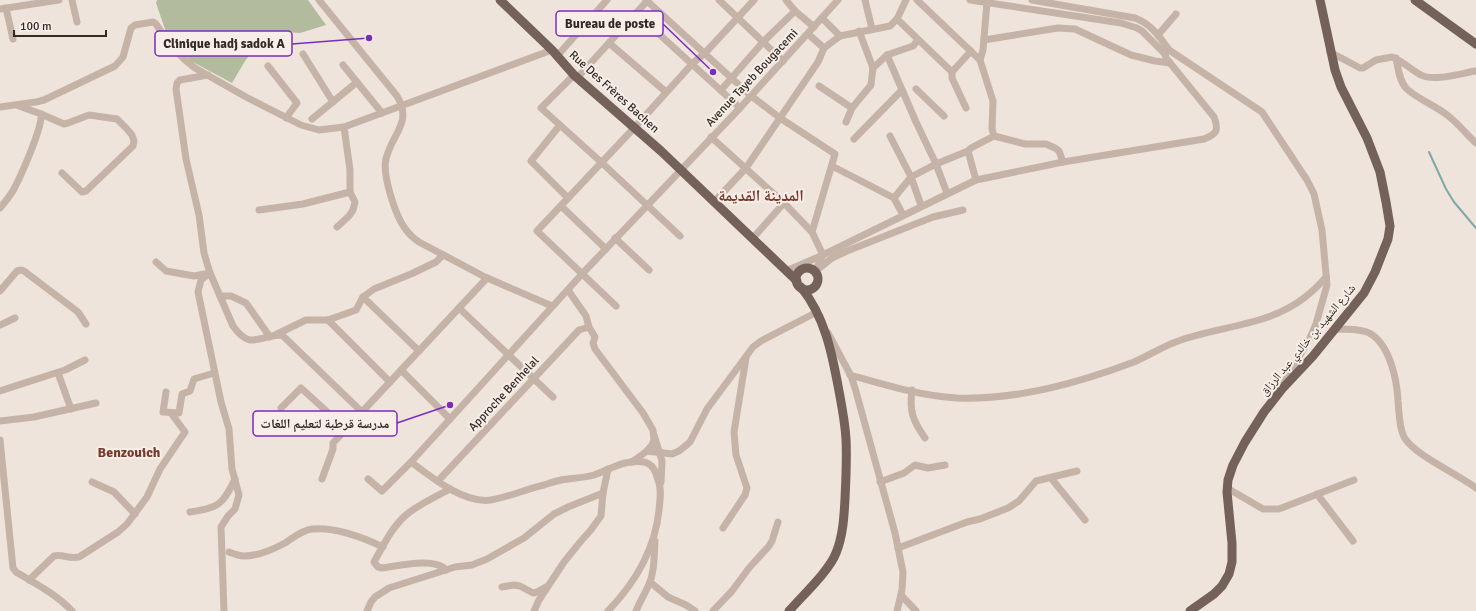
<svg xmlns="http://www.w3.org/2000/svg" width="1476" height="611" font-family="Signika,'Noto Naskh Arabic',sans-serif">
	<rect width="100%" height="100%" fill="#eee4db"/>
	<path fill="#b3bb9d" d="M157 0H308L326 25 300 33 285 32 259 43 245 61 232 83 191 61 166 32 156 3Z"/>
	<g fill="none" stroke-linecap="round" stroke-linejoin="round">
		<path stroke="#7da8a7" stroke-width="2" d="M1429 152 1446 189 1454 202 1476 228"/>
		<g stroke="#c5b3a8" stroke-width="7">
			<path d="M72 0 77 22"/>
			<path d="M319 0 397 96C413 123 392 133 386 159 382 174 395 214 404 227 408 233 413 238 419 242L485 277 552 306"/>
			<path d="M646 0 750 95 780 118 835 154 812 232"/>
			<path d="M719 0 783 61"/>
			<path d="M786 0 795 11 814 27"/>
			<path d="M865 0 872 29"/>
			<path d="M917 0 980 60"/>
			<path d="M970 0 1121 23 1137 28 1142 31 1165 54"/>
			<path d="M1032 0 1135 18C1151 24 1159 36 1169 50"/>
			<path d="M987 2 983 50 980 60 993 101 992 129 994 136 1025 144H1046L1055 148 1059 151 1063 162"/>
			<path d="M6 8 13 39"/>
			<path d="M0 9 59 0"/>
			<path d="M636 13 740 108"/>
			<path d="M822 18 840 36"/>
			<path d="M897 19 952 72 971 51"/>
			<path d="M1158 35 1176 14"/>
			<path d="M984 40 1058 28 1075 29 1131 55 1155 61 1170 63"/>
			<path d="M609 43 666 92"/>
			<path d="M824 48 840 36 890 26 897 19 906 0"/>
			<path d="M1330 52 1360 68H1363L1376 60 1392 57C1403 61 1411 70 1421 75 1434 82 1462 73 1476 71"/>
			<path d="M303 54 333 102"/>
			<path d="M887 55 916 122 936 164 947 193"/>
			<path d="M557 56 607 0"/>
			<path d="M1396 58C1398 68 1399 80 1406 88 1414 97 1436 106 1447 115 1458 123 1466 134 1476 143"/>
			<path d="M343 65 382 113"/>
			<path d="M268 66 297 103 286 118"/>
			<path d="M873 68 887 55 913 46 918 40"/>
			<path d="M952 72V78L966 108"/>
			<path d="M208 75 180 80 177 83 176 89 186 159 199 215 204 253 210 273 233 326C251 351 258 335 282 335L362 412"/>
			<path d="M574 75 541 108 601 162 680 236"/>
			<path d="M578 77 648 0"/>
			<path d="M819 86 852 108"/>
			<path d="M916 89 944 116"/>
			<path d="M721 90 763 42 795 11"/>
			<path d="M0 107 36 102 44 100 115 66 123 57 131 28 135 25 153 22 156 24 168 42 185 60 195 68 246 97 301 125 319 130 344 127 552 50"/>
			<path d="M41 114 64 124 68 123 89 115 117 119 126 128 132 135 134 141 133 146 86 191 82 192 62 173"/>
			<path d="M312 119 357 82"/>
			<path d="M846 122 852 108 871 85 872 76 873 68 859 31"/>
			<path d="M560 125 531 161 568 198"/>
			<path d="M890 136 911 177 921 205"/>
			<path d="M711 137 784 203 812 232 823 255 786 271"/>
			<path d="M854 139 902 90"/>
			<path d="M968 151 976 180"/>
			<path d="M832 166 894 198 903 215"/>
			<path d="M894 198 911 177 936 164 968 151 971 148 994 136"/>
			<path d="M714 202 746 168 818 62 824 48 808 34"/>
			<path d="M561 206 606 249"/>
			<path d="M0 208C6 201 12 194 16 185 22 173 43 126 41 114L19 106"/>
			<path d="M259 210 303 204 350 192"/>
			<path d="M337 227 349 216 353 210 355 202 350 192V170L344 127"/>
			<path d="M615 238 649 270"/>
			<path d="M753 238 784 203"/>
			<path d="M156 262 166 271 194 276 210 273 201 280 198 292 221 402 229 429 232 469 239 495 235 509 228 516 221 527 224 611"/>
			<path d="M817 270 832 258 847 251 933 217 963 210"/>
			<path d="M815 271 823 255 976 180 1063 162 1204 139C1217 134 1219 130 1214 117L1166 58 1165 54 1166 51 1169 50 1262 112 1307 180 1314 194 1322 230 1327 285 1316 324 1310 338 1284 383"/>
			<path d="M568 290 586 316 589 327 595 337 593 343 595 349 643 413 653 430 654 440 652 445 647 451 632 462"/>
			<path d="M0 291 17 271 21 270 24 271 78 312 86 324"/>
			<path d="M220 296H231L246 303 270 337"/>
			<path d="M363 297 419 351"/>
			<path d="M616 306 537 231 635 127 693 63 705 53 754 0"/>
			<path d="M459 308 553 397"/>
			<path d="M328 320 390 382"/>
			<path d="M0 325 15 318"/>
			<path d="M1335 329C1346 330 1362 328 1371 334 1390 346 1397 380 1398 401 1399 412 1399 427 1404 437 1414 455 1458 474 1476 488"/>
			<path d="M828 333 851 376 855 388 895 533 903 572 902 590 897 611"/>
			<path d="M275 335 306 320H328L356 310 363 297 374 289 411 274 436 262 443 255"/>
			<path d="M401 370 450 419"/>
			<path d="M58 373 71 409"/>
			<path d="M850 375C885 385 921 396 957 398 1018 400 1078 383 1134 362 1150 355 1165 345 1181 340 1222 326 1269 325 1304 298 1312 292 1319 285 1326 277"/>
			<path d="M912 390C909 411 913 421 925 438"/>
			<path d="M0 391 65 370 85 360"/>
			<path d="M166 392 163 412 179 413 182 394 190 391 194 379 214 373"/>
			<path d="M281 408 301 388 346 429"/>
			<path d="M0 421 34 417 96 403"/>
			<path d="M654 435 662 461 661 482"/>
			<path d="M0 440 13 568 16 572C36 584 56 594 72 611"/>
			<path d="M647 451 672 454 679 451 684 447 690 442 707 409 753 347 761 341 817 312 820 316"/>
			<path d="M411 462C431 477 464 504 491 500 509 497 526 489 544 485 550 483 556 481 561 480 572 478 584 478 594 475 611 469 625 459 644 462 653 464 656 472 658 480 662 489 660 500 659 510 655 549 635 583 608 611"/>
			<path d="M1051 478 1085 520"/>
			<path d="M322 479 333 449V443L487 278"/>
			<path d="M368 479 382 491 411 462 582 274 740 108 838 0"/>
			<path d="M438 481 579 330 589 327"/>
			<path d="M92 482 114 492 135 514"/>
			<path d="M880 482 904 473 915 465 928 468 945 465"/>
			<path d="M1227 488 1263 509H1279L1354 480"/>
			<path d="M1317 494 1353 541"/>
			<path d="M190 512C219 507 222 506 235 479"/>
			<path d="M723 528 745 495 747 488 736 455 734 432 746 358"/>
			<path d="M898 548 967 522 980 519 1008 508 1019 501 1036 481 1077 471"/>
			<path d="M229 552C234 554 239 556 244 556 257 556 274 549 285 543 293 538 302 530 312 529 336 527 362 537 383 547"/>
			<path d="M446 570C435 557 398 566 382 568L378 567 374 562C383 546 392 527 406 515 419 504 435 497 450 489"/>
			<path d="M29 580 54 556C63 554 68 559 79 557L118 532 127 524 147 497 160 469 185 432 171 413"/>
			<path d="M650 582 668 597 686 605 695 611"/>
			<path d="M502 587 514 585 520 586 533 593 537 592 546 587"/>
			<path d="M901 595 916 611"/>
			<path d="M367 611 371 602 375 597 389 588 455 567 472 565 487 559 524 538 554 514 568 507 603 493"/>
			<path d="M534 611 539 600 564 562 581 541 590 531 601 516 603 493 608 469"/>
			<path d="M636 611C640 601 646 592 650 582 655 569 654 555 655 541"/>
			<path d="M713 611 732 591 749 568 769 546 772 541 778 522"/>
		</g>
		<g stroke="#73615a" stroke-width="9">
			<path d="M500 0 552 50 574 75 661 151 797 281"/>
			<path d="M1415 0 1476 44"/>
			<circle cx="807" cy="279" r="11"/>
			<path d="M789 611C803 595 829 571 836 553 843 536 844 517 845 499 846 479 847 459 846 439 845 422 842 407 839 391 832 353 825 317 801 287"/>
			<path d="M1190 611 1214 594 1222 586 1229 574 1232 562V543L1227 492 1228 480 1233 465 1245 442 1264 412 1282 389 1313 356 1364 293 1375 272 1388 239 1390 226 1386 202 1380 172 1367 138 1341 87 1335 70 1320 0"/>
		</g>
	</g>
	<g text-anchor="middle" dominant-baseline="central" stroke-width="4" stroke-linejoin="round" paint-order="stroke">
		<g font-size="12" fill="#332a28" stroke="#f7eee7">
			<text transform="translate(752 78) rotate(-47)">Avenue Tayeb Bougacemi</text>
			<text transform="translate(614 92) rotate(42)">Rue Des Frères Bachen</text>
			<text transform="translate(1308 340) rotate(-50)">شارع الشهيد بن خالدي عبد الرزاق</text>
			<text transform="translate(504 394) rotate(-47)">Approche Benhelal</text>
		</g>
		<g font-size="14" font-weight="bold" fill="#78382a" stroke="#f7eee7">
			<text x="129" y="452">Benzouich</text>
		</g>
		<g font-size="16" font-weight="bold" fill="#78382a" stroke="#f7eee7">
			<text x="761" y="196">المدينة القديمة</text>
		</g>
	</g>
	<path fill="none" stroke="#7b2cbf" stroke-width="1.5" d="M713 72L663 24M369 38L292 44M450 405L397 423"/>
	<g fill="#7b2cbf" stroke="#f7eee7" stroke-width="1.5">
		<circle cx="713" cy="72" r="4"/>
		<circle cx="369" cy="38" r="4"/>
		<circle cx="450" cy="405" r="4"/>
	</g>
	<g fill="#f7eee7" stroke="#7b2cbf" stroke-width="1.5">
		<rect x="556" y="11" width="107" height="25" rx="4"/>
		<rect x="155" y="31" width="137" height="25" rx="4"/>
		<rect x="253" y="411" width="144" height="25" rx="4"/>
	</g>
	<g font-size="13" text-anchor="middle" font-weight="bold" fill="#332a28">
		<text x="610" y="28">Bureau de poste</text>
		<text x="224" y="48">Clinique hadj sadok A</text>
		<text x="325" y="428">مدرسة قرطبة لتعليم اللغات</text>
	</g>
	<path d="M14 30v6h92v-6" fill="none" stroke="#332a28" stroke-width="2"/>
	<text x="20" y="30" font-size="12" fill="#332a28" stroke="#f7eee7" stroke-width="3" paint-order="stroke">100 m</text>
</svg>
